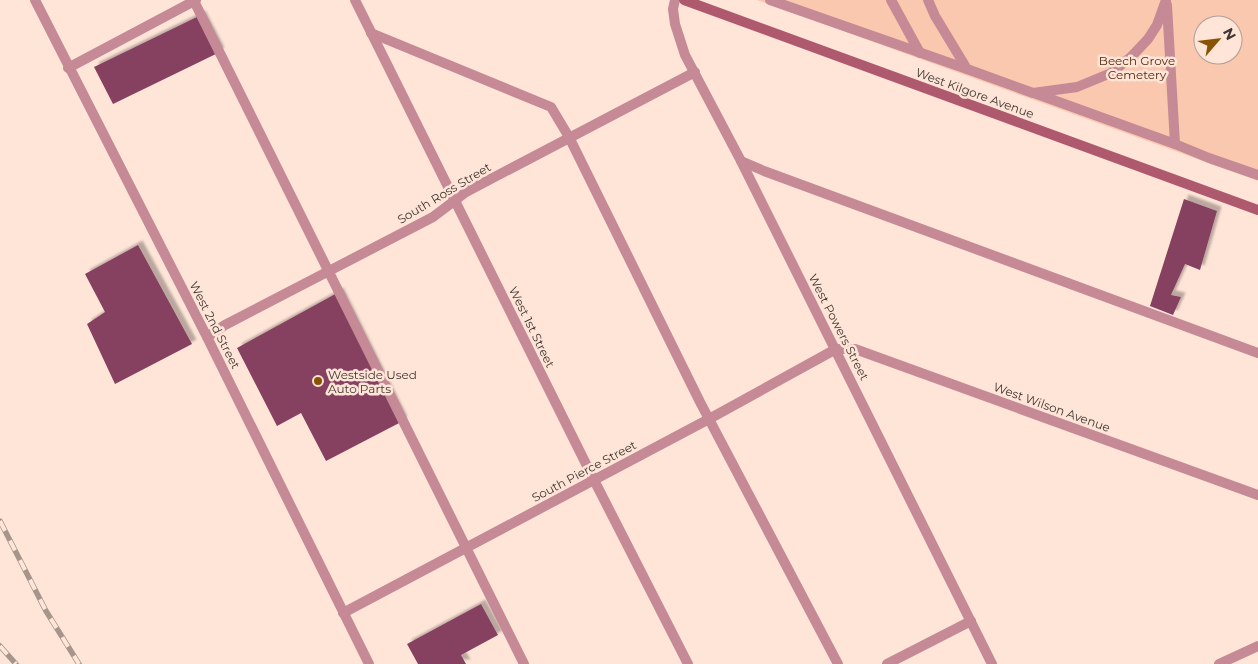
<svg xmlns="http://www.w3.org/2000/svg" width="1258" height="664" font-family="Montserrat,sans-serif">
	<defs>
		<filter id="shadow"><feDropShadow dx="4.5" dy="-4.5" stdDeviation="1" flood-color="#0004"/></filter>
	</defs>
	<rect width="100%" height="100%" fill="#fee5d8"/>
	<path fill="#fac8ae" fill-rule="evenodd" d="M757 0H1258V181ZM1203 25H1233V55H1203Z"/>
	<g fill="#864060" filter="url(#shadow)">
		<path d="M201 15 220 52 113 104 94 67Z"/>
		<path d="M1184 199 1217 211 1200 270 1185 264 1171 295 1181 297 1173 315 1150 306Z"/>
		<path d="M138 245 192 344 115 384 87 324 105 312 85 274Z"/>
		<path d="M339 292 403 421 326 461 301 413 277 426 237 348Z"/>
		<path d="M481 604 498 635 461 655 466 664H418L407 644Z"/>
	</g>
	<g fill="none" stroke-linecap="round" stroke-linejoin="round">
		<g stroke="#c58a96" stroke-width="10">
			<path d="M770 0 967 69"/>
			<path d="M891 0 920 53"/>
			<path d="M928 0 935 16 967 69 1033 93 1077 87 1111 73 1131 57 1148 39 1157 25 1166 0"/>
			<path d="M194 1 524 664"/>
			<path d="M1167 5 1175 144 1209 158 1258 175"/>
			<path d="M371 33 551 107 569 137 700 402 838 664"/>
			<path d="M1034 93 1175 144"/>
			<path d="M741 161 764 171 1258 353"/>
			<path d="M1219 664 1258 646"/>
		</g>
		<g stroke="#c58a96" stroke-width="10">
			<path d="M35 0 207 337 369 664"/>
			<path d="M355 0 594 480 688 664"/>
			<path d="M675 0 673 9 675 24 685 55 741 161 992 664"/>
			<path d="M68 68 196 0"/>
			<path d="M207 337 225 325 433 217 466 192 695 72"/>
			<path d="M343 613 709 419 836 349H855L1258 495"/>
			<path d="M887 664 971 621"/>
		</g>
		<path stroke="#ae596e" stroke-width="10" d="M684 0 1258 210"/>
		<g stroke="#a7958c" stroke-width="5.5">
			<g id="rail">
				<path d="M0 521 46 611 79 664"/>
				<path d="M0 646 16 664"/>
			</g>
		</g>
		<use href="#rail" stroke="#fee5d8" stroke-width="4" stroke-dasharray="11" stroke-linecap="butt"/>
	</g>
	<circle fill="#895303" stroke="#fee5d8" stroke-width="2" cx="318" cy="381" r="5"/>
	<g text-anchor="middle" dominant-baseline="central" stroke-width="5" stroke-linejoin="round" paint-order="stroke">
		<g font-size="12" fill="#57280a" stroke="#fee5d8">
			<text x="1137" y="60">Beech Grove<tspan x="1137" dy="14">Cemetery</tspan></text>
		</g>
		<g font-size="12" fill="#413732" stroke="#fee5d8">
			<text transform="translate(975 93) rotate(20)">West Kilgore Avenue</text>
			<text transform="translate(444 193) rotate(-31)">South Ross Street</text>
			<text transform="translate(215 325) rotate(63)">West 2nd Street</text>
			<text transform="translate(532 327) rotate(64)">West 1st Street</text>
			<text transform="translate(839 327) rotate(63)">West Powers Street</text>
			<text transform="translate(1052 407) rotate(20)">West Wilson Avenue</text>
			<text transform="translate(584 471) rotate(-28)">South Pierce Street</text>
		</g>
		<g font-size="12" fill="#413732" stroke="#fee5d8" text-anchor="start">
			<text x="328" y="374">Westside Used<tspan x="328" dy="14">Auto Parts</tspan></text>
		</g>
	</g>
	<g transform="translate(1218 40) rotate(62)"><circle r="24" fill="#fee5d8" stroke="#b29f96"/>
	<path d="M0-4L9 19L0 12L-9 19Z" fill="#895303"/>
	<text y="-8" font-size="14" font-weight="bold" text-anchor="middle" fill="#413732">N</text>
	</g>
</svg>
